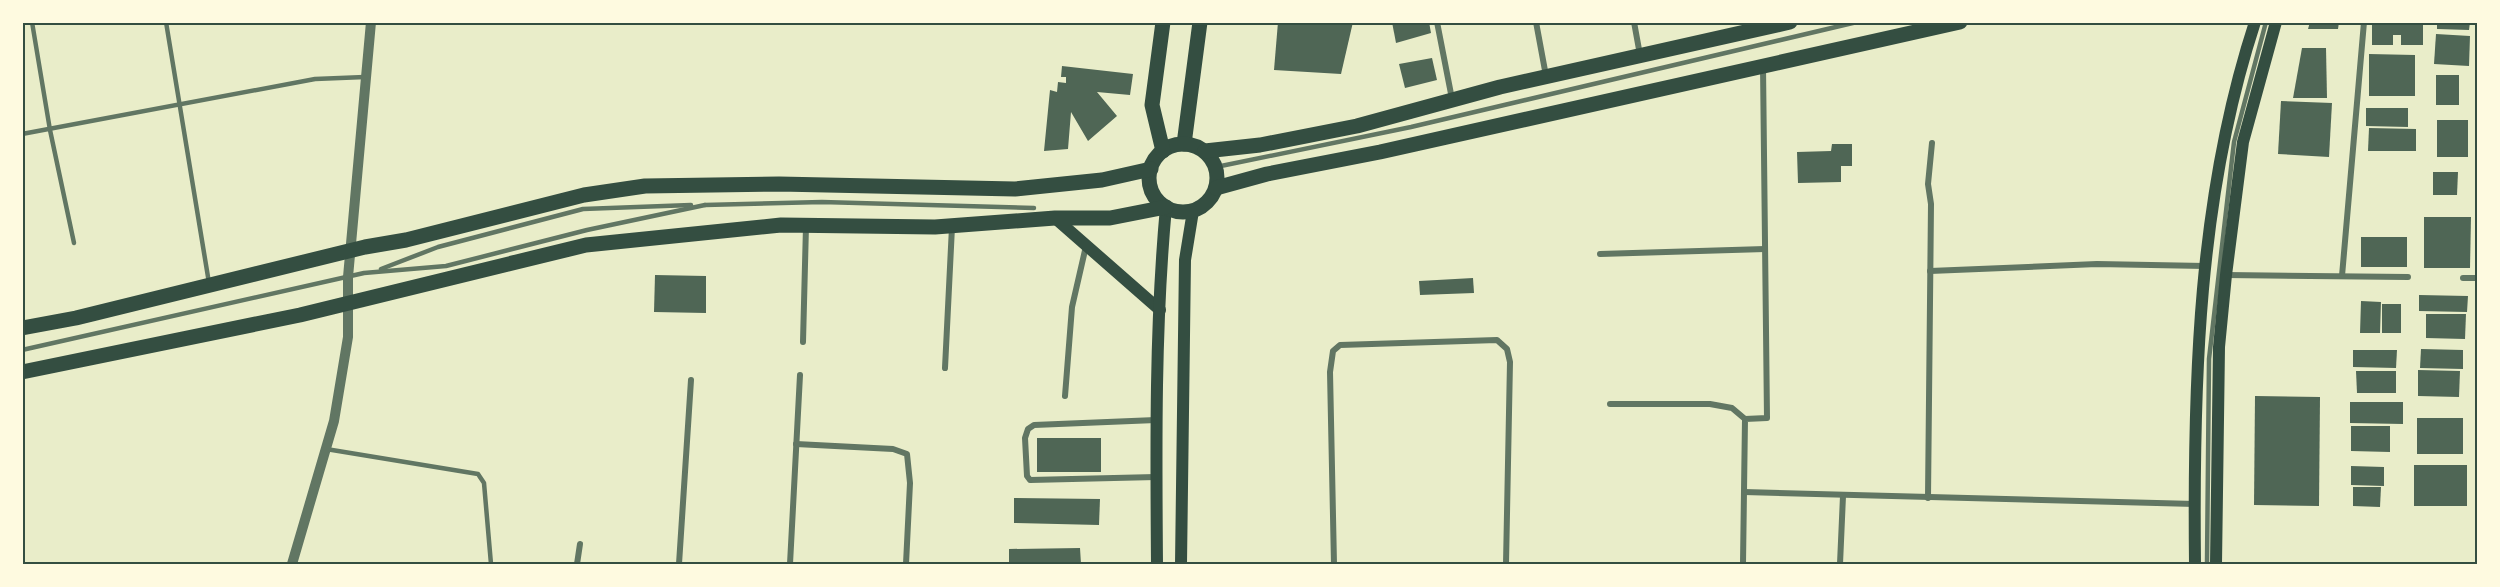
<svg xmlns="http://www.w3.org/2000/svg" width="2500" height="587" font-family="'Archivo Narrow',sans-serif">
	<rect width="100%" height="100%" fill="#e9edc9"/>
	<g fill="#4f6655">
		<path d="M1278 22H1353L1341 74 1274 70Z"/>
		<path d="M1392 22H1429L1431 33 1396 43Z"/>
		<path d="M2310 22H2339L2338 29H2308Z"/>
		<path d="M2372 22H2423V45H2401V35H2393V45H2372Z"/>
		<path d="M2437 22H2470L2469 30 2437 29Z"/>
		<path d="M2436 34 2470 36 2469 66 2434 64Z"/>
		<path d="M2302 48H2326L2327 98H2293Z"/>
		<path d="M2369 54 2415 55V96H2369Z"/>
		<path d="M1432 58 1437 80 1405 88 1399 64Z"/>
		<path d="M1062 66 1133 74 1130 95 1097 92 1117 116 1088 141 1071 112 1068 149 1044 151 1050 90 1057 92 1058 82 1066 83V77H1061Z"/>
		<rect x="2436" y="75" width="23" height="30"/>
		<path d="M2281 101 2332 103 2329 157 2278 154Z"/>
		<path d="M2366 108H2408V127L2366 126Z"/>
		<rect x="2437" y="120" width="31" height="37"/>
		<path d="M2369 128 2416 129V151H2368Z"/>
		<path d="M1832 144H1852V166H1841V182L1798 183 1797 152 1831 151Z"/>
		<path d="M2433 172H2458L2457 195H2433Z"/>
		<path d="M2424 217H2471L2470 268H2424Z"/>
		<rect x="2361" y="237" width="46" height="30"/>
		<path d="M655 275 706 276V313L654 312Z"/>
		<path d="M1473 278 1474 293 1420 295 1419 281Z"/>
		<path d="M2419 295 2468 296 2467 312 2419 311Z"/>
		<path d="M2361 301 2381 302 2380 333H2360Z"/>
		<rect x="2382" y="304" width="19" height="29"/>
		<path d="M2426 314H2466L2465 339 2426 338Z"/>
		<path d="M2421 349 2463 350V369L2420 368Z"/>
		<path d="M2353 350H2397L2396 368 2353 367Z"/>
		<path d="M2418 370 2460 371 2459 397 2418 396Z"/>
		<path d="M2356 371H2396V393H2357Z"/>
		<path d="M2255 396 2320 397 2319 506 2254 505Z"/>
		<path d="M2350 402H2403V424L2350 423Z"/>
		<rect x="2417" y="418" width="46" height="36"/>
		<path d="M2351 426H2390V452L2351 451Z"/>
		<rect x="1037" y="438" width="64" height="34"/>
		<rect x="2414" y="465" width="53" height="41"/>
		<path d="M2351 466 2384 467V486L2351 485Z"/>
		<path d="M2353 487H2381L2380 507 2353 506Z"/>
		<path d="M1014 498 1100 499 1099 525 1014 523Z"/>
		<path d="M1080 548 1081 564H1009V549Z"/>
	</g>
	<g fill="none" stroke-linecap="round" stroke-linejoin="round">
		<g stroke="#617663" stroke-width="4.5">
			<path d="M32 22 50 130 74 243"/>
			<path d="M166 22 209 283"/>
			<path d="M22 134 315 79 365 77"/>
			<path d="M1216 167 1411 127 1857 22"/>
			<path d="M705 205 822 202 1034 208"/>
			<path d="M381 269 438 247 583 209 691 205"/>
			<path d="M22 350 364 273 446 266 587 230 705 205"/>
			<path d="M326 449 478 474 484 483 491 564"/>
			<path d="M2207 564 2209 359 2234 142 2266 22"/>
		</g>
		<g stroke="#617663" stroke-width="6">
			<path d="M1437 22 1452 99"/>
			<path d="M1536 22 1546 76"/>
			<path d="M1634 22 1640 55"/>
			<path d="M1600 254 1765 249"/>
			<path d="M1930 271 2097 264 2205 266"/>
			<path d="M2226 275 2408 277"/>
			<path d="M2342 276 2364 22"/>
			<path d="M2463 278H2478"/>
			<path d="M803 342 806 226"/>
			<path d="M945 368 952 227"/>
			<path d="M1065 396 1072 307 1086 246"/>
			<path d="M1610 404H1710L1732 408 1745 419"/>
			<path d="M1156 420 1034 425 1028 429 1025 438 1027 476 1030 480 1156 477"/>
			<path d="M796 444 893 449 907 454 910 483 906 564"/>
			<path d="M1744 492 2195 504"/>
			<path d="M1928 498 1931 204 1928 184 1932 143"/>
			<path d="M577 564 580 544"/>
			<path d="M679 564 691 380"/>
			<path d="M790 564 800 375"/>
			<path d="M1334 564 1330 372 1333 351 1340 345 1497 340 1507 349 1510 362 1506 564"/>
			<path d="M1743 564 1745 419 1767 418 1763 66"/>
			<path d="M1840 564 1843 496"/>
		</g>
		<path stroke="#617663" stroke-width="10" d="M292 564 334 421 348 337V277L371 22"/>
		<g stroke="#344e41" stroke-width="12">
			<path d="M1055 218 1160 310"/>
			<path d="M1157 564C1156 445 1155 326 1166 207"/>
			<path d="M1181 564 1185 260 1193 211"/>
			<path d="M2195 564C2193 383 2198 196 2255 22"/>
			<path d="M2216 564 2219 347 2226 275 2243 142 2276 22"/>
		</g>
		<g stroke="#344e41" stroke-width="15">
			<path d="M1184 144 1200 22"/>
			<circle cx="1183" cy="178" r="34"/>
			<path d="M1163 151 1152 105 1163 22"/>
			<path d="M1205 151 1260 145 1357 126 1500 87 1790 22"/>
			<path d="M1216 188 1267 174 1380 152 1960 22"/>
			<path d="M22 328 76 318 365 247 406 240 584 195 645 186 779 184 1015 189 1102 180 1151 169"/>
			<path d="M22 372 300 315 586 245 781 225 935 227 1055 218H1110L1166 207"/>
		</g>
	</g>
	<rect width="2500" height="587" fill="none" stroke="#fefae0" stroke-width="48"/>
	<rect x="24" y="24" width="2452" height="539" fill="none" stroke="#344e41" stroke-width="2"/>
</svg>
